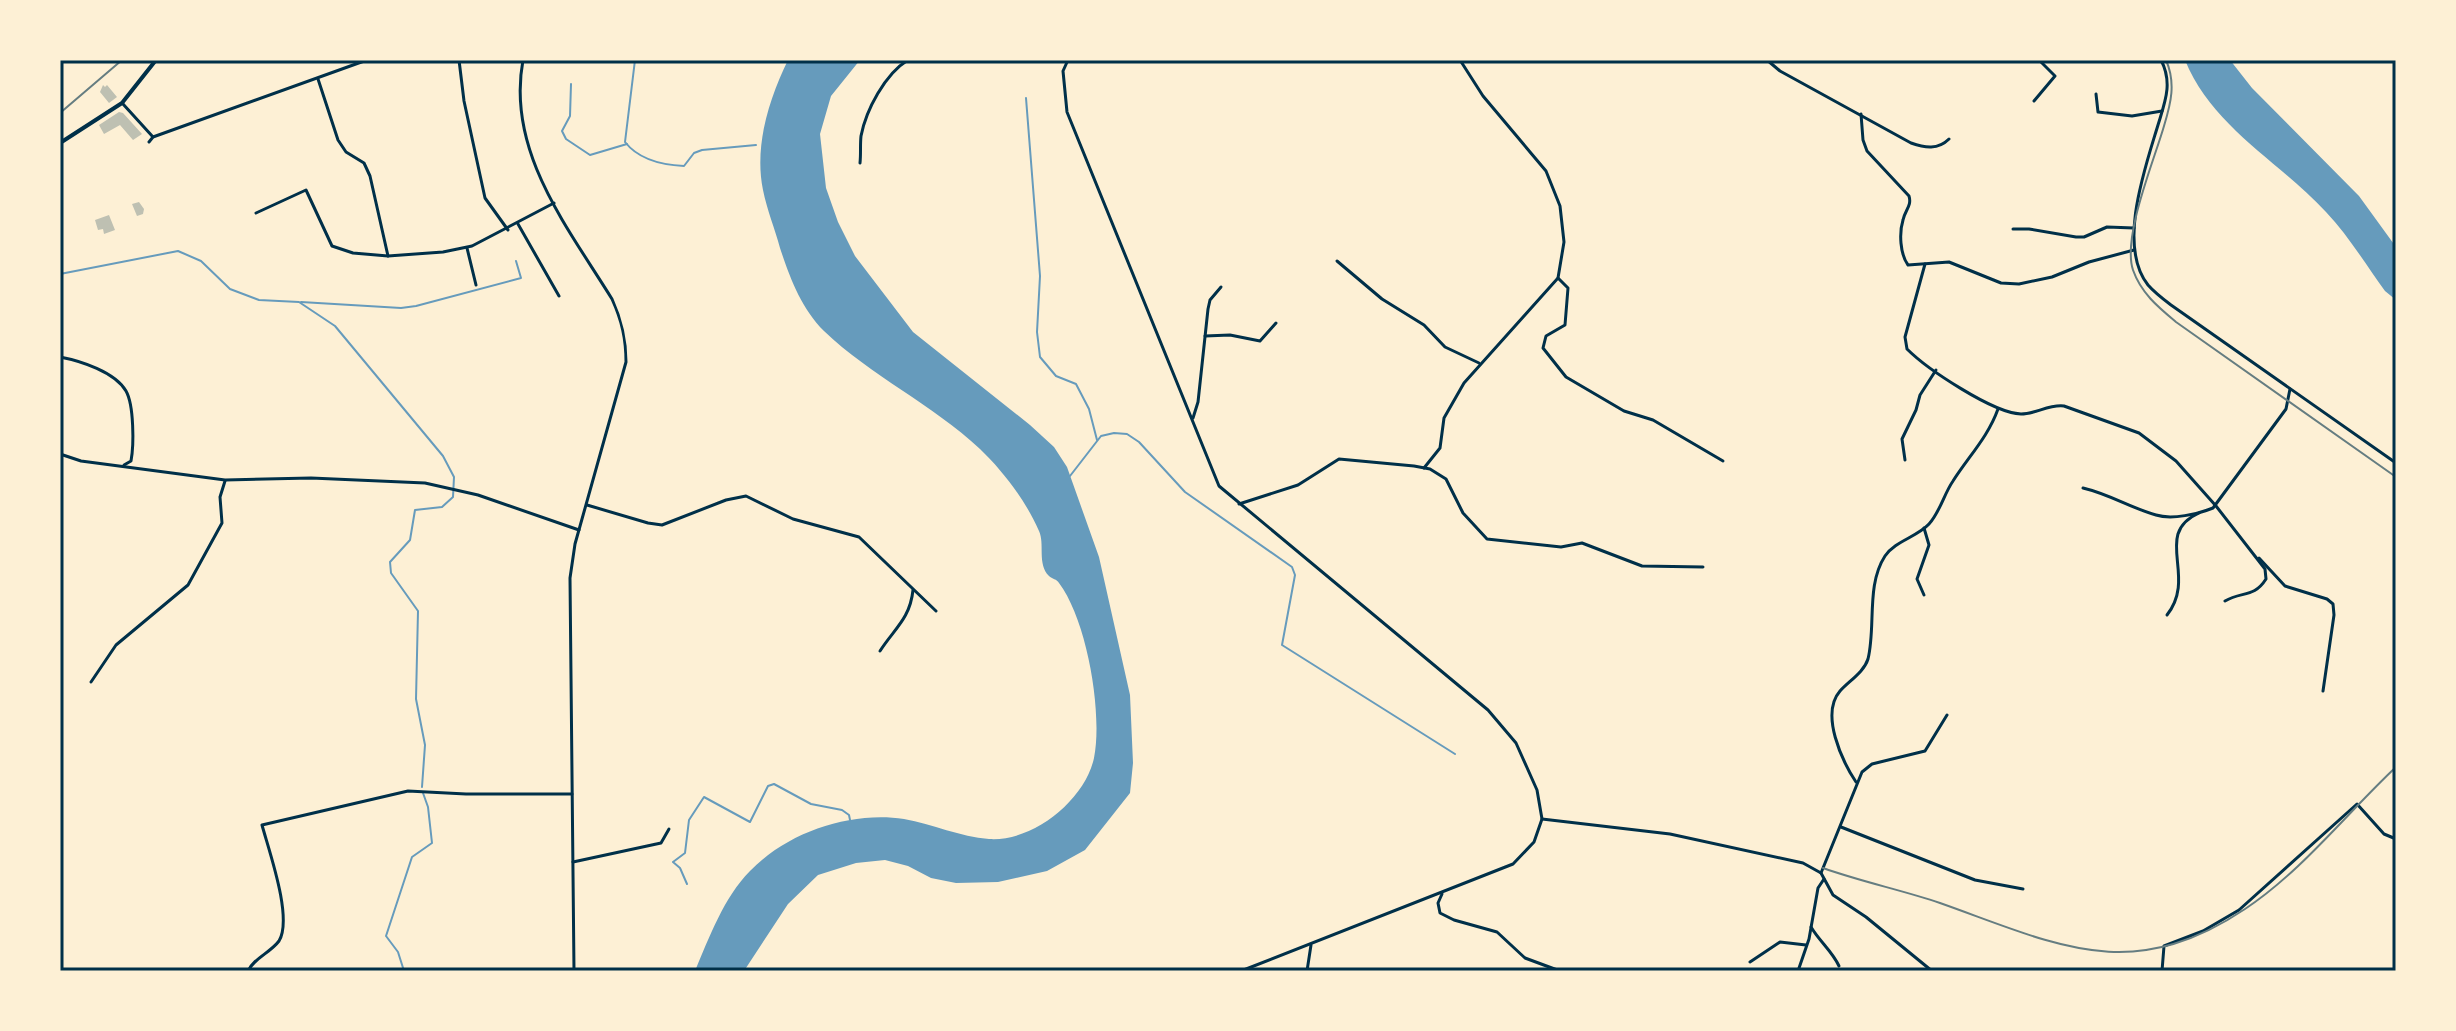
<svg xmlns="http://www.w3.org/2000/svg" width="2456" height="1031" font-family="'Golos Text',sans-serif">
	<rect width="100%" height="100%" fill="#fdf0d5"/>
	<g fill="#669bbc">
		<path d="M788 60H860L831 96 820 134 826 188 838 222 855 256 913 332 1030 425 1054 447 1067 467 1099 557 1130 695 1133 763 1130 793 1085 850 1047 871 998 882 956 883 931 878 908 866 885 860 856 863 818 875 788 904 744 971H695C709 938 724 897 750 871 788 832 850 811 904 819 933 824 960 837 989 839 1033 842 1085 800 1094 758 1103 713 1087 620 1059 583 1057 579 1052 579 1049 576 1037 564 1045 544 1039 531 1026 501 1003 471 980 449 932 404 871 376 824 331 801 308 790 278 780 248 775 229 767 210 763 190 754 146 769 99 788 60Z"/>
		<path d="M2185 60H2230L2252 88 2359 196 2396 247V300L2385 291C2366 265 2348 235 2326 212 2279 161 2212 127 2185 60Z"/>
	</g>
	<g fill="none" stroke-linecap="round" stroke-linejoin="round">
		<g stroke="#669bbc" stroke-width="2">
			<path d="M635 60 625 142C639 160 662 165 684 166L694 153 702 150 756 145"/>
			<path d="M571 84 570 116 562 131 566 139 590 155 627 144"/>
			<path d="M1026 98 1040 276 1037 332 1040 357 1056 376 1076 384 1089 409 1097 440"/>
			<path d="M60 274 178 251 201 261 230 289 259 300 299 302 335 326 443 456 454 477 453 497 442 507 415 510 410 540 390 562 391 573 418 611 416 699 425 745 422 787"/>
			<path d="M301 302 401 308 416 306 521 278 516 261"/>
			<path d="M1070 476 1101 436 1114 433 1127 434 1139 442 1185 492 1292 567 1295 575 1282 645 1455 754"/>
			<path d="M687 884 680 868 673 862 685 853 689 820 704 797 750 822 768 786 774 784 811 804 842 810 849 815 850 820"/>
			<path d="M404 971 398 952 386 936 412 857 432 843 428 807 423 793"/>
		</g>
	</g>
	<g fill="#bec0b2">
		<path d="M103 85 105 87 107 85 117 97 109 103 100 92Z"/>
		<path d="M119 112 123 113 142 134 133 140 120 125 104 134 99 125Z"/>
		<path d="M139 202 144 209 143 214 137 216 132 204Z"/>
		<path d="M109 215 115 230 104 234 103 229 98 230 95 220Z"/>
	</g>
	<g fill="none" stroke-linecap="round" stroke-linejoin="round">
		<g stroke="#003049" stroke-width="3">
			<path d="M459 60 464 101 485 198 508 230"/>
			<path d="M1068 60 1063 71 1067 112 1219 486 1488 710 1516 743 1537 790 1542 819 1534 842 1513 864 1241 971"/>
			<path d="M1767 60 1780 71 1911 143C1925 148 1938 150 1949 139"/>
			<path d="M2161 60C2173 83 2165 102 2158 125 2145 168 2117 246 2148 285 2155 293 2163 299 2171 305L2396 463"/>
			<path d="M318 79 338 140 346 152 364 163 370 176 388 256"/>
			<path d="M2096 94 2098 112 2132 116 2162 111"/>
			<path d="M2034 101 2055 76 2039 60"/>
			<path d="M123 104 153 137"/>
			<path d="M1861 114 1863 140 1867 151 1909 196C1912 206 1905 210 1903 220 1899 233 1900 254 1908 265L1949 262 2001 283 2019 284 2052 277 2089 262 2134 250"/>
			<path d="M149 142 153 137 367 60"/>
			<path d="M860 163C861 154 860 145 861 136 866 110 885 74 908 60"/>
			<path d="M256 213 306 190 332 246 353 253 388 256 443 252 472 246 554 203"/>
			<path d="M518 224 559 296"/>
			<path d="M2013 229H2029L2076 237H2084L2107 227 2134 228"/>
			<path d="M467 248 476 285"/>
			<path d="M1337 261 1382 299 1424 325 1445 347 1479 363"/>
			<path d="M1925 264 1905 337 1907 349C1927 369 1993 413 2021 414 2036 414 2049 404 2064 406L2139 433 2176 461 2216 506 2265 569 2266 579C2254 598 2242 591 2225 601"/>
			<path d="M1558 278 1568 288 1565 325 1546 336 1543 348 1566 377 1624 411 1653 420 1723 461"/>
			<path d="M1205 336 1230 335 1260 341 1276 323"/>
			<path d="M60 357C81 361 115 372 126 391 134 405 134 445 131 461L124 465"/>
			<path d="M1193 418 1198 402 1208 309 1210 300 1221 287"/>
			<path d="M60 454 81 461 225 480 311 478 425 483 478 495 579 530"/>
			<path d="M1905 460 1902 439 1916 410 1920 395 1936 370"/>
			<path d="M1424 468 1440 448 1444 418 1464 383 1558 278 1564 242 1560 206 1546 171 1483 96 1460 60"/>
			<path d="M2083 488C2109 494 2131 508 2156 515 2172 520 2198 514 2213 508L2286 409 2290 389"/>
			<path d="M1239 504 1298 485 1339 459 1414 466 1430 469 1446 479 1463 513 1487 539 1561 547 1582 543 1642 566 1703 567"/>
			<path d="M587 505 648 523 662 525 726 500 746 496 793 519 859 537 936 611"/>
			<path d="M1924 528 1929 545 1917 579 1924 595"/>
			<path d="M2259 558 2285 586 2327 599 2333 604 2334 615 2323 691"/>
			<path d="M2167 615C2198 576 2152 534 2199 513"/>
			<path d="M880 651C894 629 910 619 913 590"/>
			<path d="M91 682 116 645 188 585 222 523 220 497 225 481"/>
			<path d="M1856 782C1842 761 1820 714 1840 691 1849 681 1864 672 1868 659 1876 627 1866 585 1885 556 1895 541 1917 537 1929 524 1940 512 1944 494 1953 481 1969 456 1988 437 1998 409"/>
			<path d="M1542 819 1670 834 1803 863 1821 873 1833 895 1866 917 1932 971"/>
			<path d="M1841 827 1975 880 2023 889"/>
			<path d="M573 862 661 843 669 829"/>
			<path d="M1821 873 1862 772 1872 764 1925 751 1947 715"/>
			<path d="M1442 894 1438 903 1440 913 1454 920 1497 932 1525 958 1560 971"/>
			<path d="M1811 927C1820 942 1832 951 1839 966"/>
			<path d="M1750 962 1780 942 1806 945"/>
			<path d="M248 971C254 958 270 953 279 941 293 918 269 851 262 825L408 791 466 794H572"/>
			<path d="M1307 971 1311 945"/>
			<path d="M1798 971 1809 939 1818 888 1824 879"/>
			<path d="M2162 971 2164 946 2203 931 2239 910 2357 804 2384 834 2396 839"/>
		</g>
		<path stroke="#003049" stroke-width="3" d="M523 60C506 151 567 226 612 299 622 321 626 339 626 362L575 544 570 578 574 971"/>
		<path stroke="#003049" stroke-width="4" d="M60 143 122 103 156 60"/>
		<g stroke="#657d81" stroke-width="2">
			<path d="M2166 60C2176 83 2171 103 2164 126 2154 161 2122 237 2133 270 2141 293 2158 307 2176 322L2396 477"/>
			<path d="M60 113 122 60"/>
			<path d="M1823 868C1862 882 1902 890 1940 903 2056 944 2130 986 2245 909 2302 871 2346 814 2396 767"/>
		</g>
	</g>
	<rect width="2456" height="1031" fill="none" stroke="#fdf0d5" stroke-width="124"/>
	<rect x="62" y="62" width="2332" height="907" fill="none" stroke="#003049" stroke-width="3"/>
</svg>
